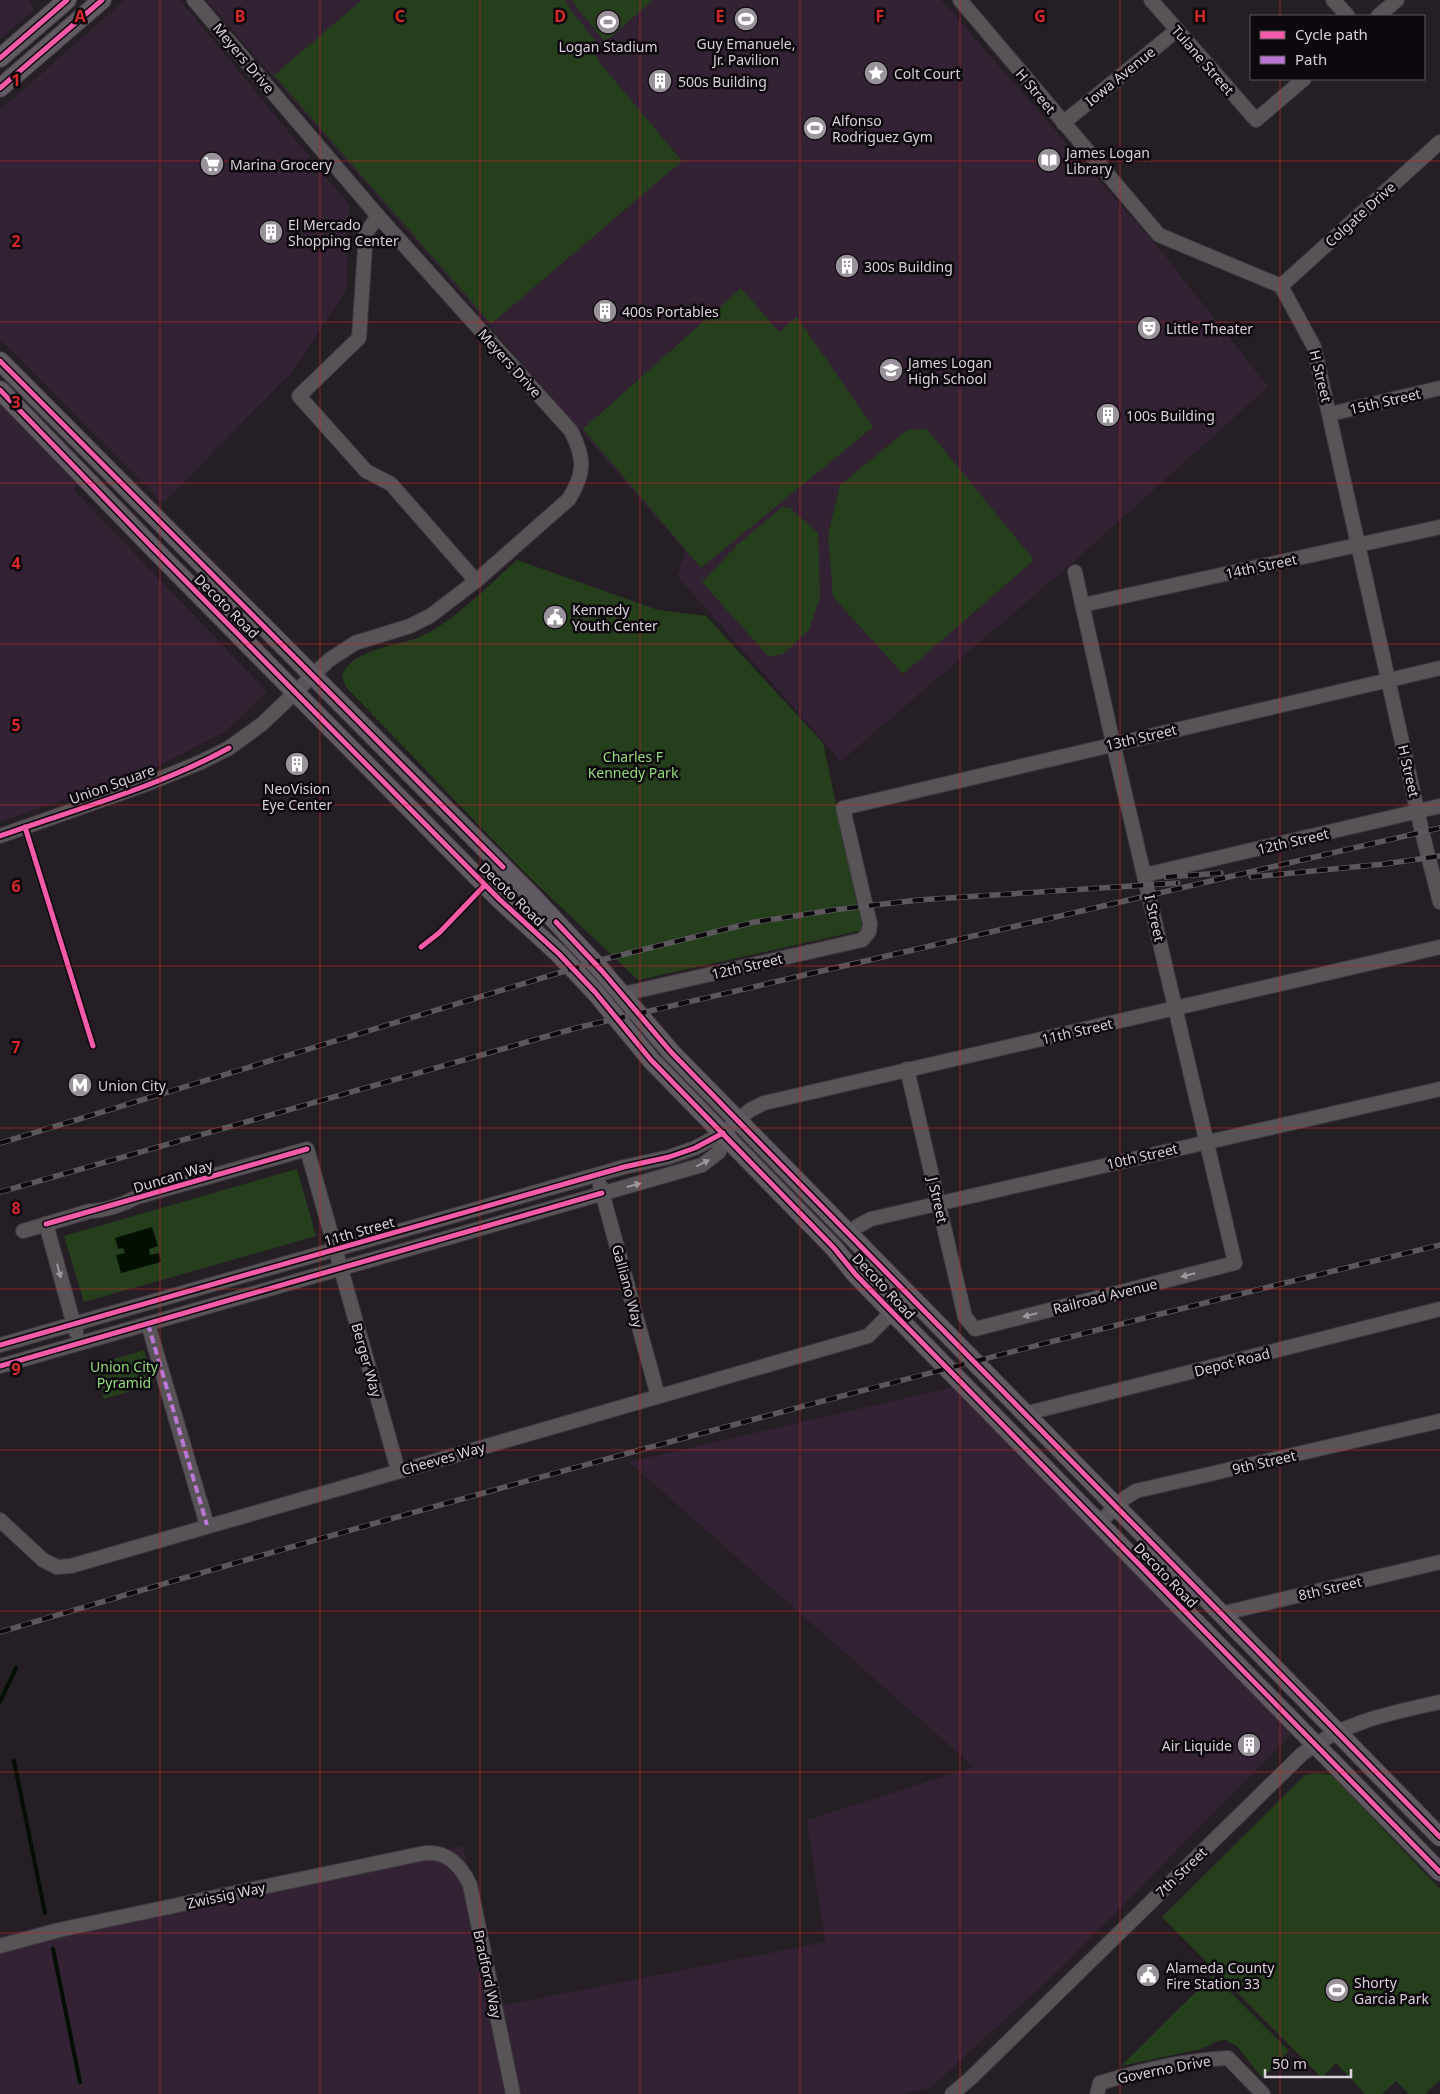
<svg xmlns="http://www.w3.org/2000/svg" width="1440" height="2094" font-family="'Noto Sans',sans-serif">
	<rect width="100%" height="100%" fill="#251f25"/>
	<g fill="#322233">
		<path d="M0 0H28L35 9 0 39Z"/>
		<path d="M125 0H180L350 206 346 290 293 371 163 503 0 339V110Z"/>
		<path d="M206 0H941L1162 252 1268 387 1080 556 841 761 677 576 686 552Z"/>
		<path d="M0 405 77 485 73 489 267 692 226 731 150 770 0 822Z"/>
		<path d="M958 1386 1295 1730 1058 1971 930 2088 904 2094H0V1936L56 1923 463 1846 500 2006 825 1942 807 1820 974 1767 629 1462Z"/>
	</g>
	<g fill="#253f1d">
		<path d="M362 0H565L571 10 597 43 594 53 600 63 682 161 491 324 274 75Z"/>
		<path d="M571 0H653L605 42Z"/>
		<path d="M741 288 779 332 797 317 873 427 701 568 583 429Z"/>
		<path d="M927 429 1034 560 903 674 833 597 828 535 840 485 907 430Z"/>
		<path d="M782 507 790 508 818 533 820 597 809 630 783 654 769 657 702 582 737 545Z"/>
		<path d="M517 560 658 610 706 616 823 743 863 930 638 980 525 873 346 687 342 677C348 651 395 646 417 638 450 626 490 584 517 560Z"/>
		<path d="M297 1169 316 1236 84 1302 64 1236Z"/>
		<path d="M144 1350 154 1384 104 1399 94 1365Z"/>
		<path d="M1318 1773 1332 1775 1440 1889V2080L1425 2094H1409L1396 2081 1382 2094H1365L1336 2063 1322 2078 1162 1917 1305 1775Z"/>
		<path d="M1213 1975 1289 2051 1262 2078 1237 2046 1225 2040 1218 2041 1201 2049 1121 2066Z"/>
	</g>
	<path fill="#030f03" d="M152 1227 158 1246 149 1249 150 1255 159 1253 161 1262 121 1273 116 1255 125 1253 123 1248 118 1249 115 1238Z"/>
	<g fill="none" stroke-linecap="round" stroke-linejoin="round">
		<g stroke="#030f03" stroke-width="4">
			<path d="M0 1702 16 1668"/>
			<path d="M14 1761 45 1913"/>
			<path d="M53 1949 80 2082"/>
		</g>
		<g stroke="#3f393f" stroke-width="16">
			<g id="minor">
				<path d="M960 0 1159 235 1281 286 1314 347 1422 832 1440 902"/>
				<path d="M1151 0 1256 120 1304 79"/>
				<path d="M1333 0 1348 16"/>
				<path d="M1378 16 1397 0"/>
				<path d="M1063 123 1177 30"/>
				<path d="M378 216 366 233 359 338 299 396 366 471 391 484 476 581"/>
				<path d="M1281 286 1440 142"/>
				<path d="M1330 414 1440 388"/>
				<path d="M1083 605 1440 527"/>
				<path d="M0 836 147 784 201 762 229 748 262 724 329 660 355 643 410 626 430 616 476 581 569 499C585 473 585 458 571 431L378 216 194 0"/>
				<path d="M1145 875 1440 806"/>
				<path d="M623 994 862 940 869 932 870 924 843 808 1440 668"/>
				<path d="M907 1069 965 1317 975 1329 1235 1263 1113 743 1075 572"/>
				<path d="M600 1185 658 1396"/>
				<path d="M46 1224 76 1332"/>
				<path d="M23 1231 90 1211C105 1211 124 1204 137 1197L307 1149 398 1470"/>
				<path d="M849 1234 858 1226 871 1219 1440 1089"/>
				<path d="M148 1324 207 1525"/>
				<path d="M0 1345 624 1167 669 1157 695 1148 723 1133 750 1110 764 1103 1440 947"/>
				<path d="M0 1366 702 1165 719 1152 723 1133"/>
				<path d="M1024 1414 1440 1309"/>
				<path d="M0 1520 43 1560 57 1567 71 1566 868 1336 892 1312"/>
				<path d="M1099 1523 1125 1498 1136 1491 1440 1421"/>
				<path d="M1220 1614 1440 1562"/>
				<path d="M0 1946 59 1930 420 1854C446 1849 460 1864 470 1885L513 2094"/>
				<path d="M952 2094 971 2078 1302 1754C1343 1722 1390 1713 1440 1702"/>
				<path d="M1097 2094 1100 2083C1139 2071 1188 2060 1228 2058L1263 2094"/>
			</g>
		</g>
		<g stroke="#3f393f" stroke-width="20">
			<g id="major">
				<path d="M0 58 67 0"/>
				<path d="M0 88 102 0"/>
				<path d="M0 361 532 896 602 971 671 1052 1440 1837"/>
				<path d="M0 390 149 544 499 899 559 954 595 992 651 1060 834 1248 856 1275 1440 1872"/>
			</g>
		</g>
		<use href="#minor" stroke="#575357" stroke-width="14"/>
		<use href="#major" stroke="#615a62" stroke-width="18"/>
		<g stroke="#5c575c" stroke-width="5.5">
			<g id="rail">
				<path d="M1166 877 1221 873"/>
				<path d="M1251 877 1384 864 1440 856"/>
				<path d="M0 1143 601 960 755 922 833 910 918 900 1178 883"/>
				<path d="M0 1192 576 1028 1440 828"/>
				<path d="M0 1632C476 1490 957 1362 1440 1245"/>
			</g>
		</g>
		<use href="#rail" stroke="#0d080d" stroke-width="4" stroke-dasharray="11" stroke-linecap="butt"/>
		<path stroke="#ba77d6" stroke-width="4" stroke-dasharray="8 4" stroke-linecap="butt" d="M148 1324 207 1525"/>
		<g stroke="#0d080d" stroke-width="8">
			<g id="cycleway">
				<path d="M0 58 67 0"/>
				<path d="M0 88 102 0"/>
				<path d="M0 361 503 867"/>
				<path d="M0 390 149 544 499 899 559 954 595 992 651 1060 834 1248 856 1275 1440 1872"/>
				<path d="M25 827 93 1046"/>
				<path d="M0 836C76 809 158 787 229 748"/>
				<path d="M556 922 602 971 671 1052 737 1120 1440 1837"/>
				<path d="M421 947 439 933 485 885"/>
				<path d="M46 1224 307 1149"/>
				<path d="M0 1345 624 1167 669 1157 695 1148 723 1133"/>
				<path d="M0 1366 602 1193"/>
			</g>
		</g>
		<use href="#cycleway" stroke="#f35aa7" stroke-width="5"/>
	</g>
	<defs><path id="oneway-solid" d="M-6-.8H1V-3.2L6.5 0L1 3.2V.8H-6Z" transform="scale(1.25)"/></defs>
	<g fill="#9e989e">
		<use href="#oneway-solid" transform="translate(703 1163) rotate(-26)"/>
		<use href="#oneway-solid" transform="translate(634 1185) rotate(-15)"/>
		<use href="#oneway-solid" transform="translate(59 1271) rotate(75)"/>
		<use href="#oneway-solid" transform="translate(1188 1275) rotate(166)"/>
		<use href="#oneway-solid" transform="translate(1030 1315) rotate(166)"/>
	</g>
	<path fill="none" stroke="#d62828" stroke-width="1" stroke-opacity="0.55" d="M160 0V2094M320 0V2094M480 0V2094M640 0V2094M800 0V2094M960 0V2094M1120 0V2094M1280 0V16M1280 79V2094M0 161H1440M0 322H1440M0 483H1440M0 644H1440M0 805H1440M0 966H1440M0 1128H1440M0 1289H1440M0 1450H1440M0 1611H1440M0 1772H1440M0 1933H1440"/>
	<defs>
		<g id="stadium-disc" transform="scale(1.25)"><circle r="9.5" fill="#9a929a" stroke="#0d080d"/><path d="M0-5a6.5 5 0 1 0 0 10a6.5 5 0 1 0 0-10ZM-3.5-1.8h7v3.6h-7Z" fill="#fff"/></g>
		<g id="sight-disc" transform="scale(1.25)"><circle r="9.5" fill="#9a929a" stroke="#0d080d"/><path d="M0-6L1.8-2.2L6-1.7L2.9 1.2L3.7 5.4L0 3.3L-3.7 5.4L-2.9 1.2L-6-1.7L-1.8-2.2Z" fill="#fff"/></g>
		<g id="building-disc" transform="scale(1.25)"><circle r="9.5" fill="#9a929a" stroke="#0d080d"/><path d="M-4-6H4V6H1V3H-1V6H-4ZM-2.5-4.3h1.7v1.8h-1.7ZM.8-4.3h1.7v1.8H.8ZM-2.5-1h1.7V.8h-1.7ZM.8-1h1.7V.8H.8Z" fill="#fff"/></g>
		<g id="library-disc" transform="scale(1.25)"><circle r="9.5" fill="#9a929a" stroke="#0d080d"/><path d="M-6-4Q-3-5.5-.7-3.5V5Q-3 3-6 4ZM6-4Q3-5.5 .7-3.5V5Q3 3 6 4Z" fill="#fff"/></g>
		<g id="supermarket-disc" transform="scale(1.25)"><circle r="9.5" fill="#9a929a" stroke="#0d080d"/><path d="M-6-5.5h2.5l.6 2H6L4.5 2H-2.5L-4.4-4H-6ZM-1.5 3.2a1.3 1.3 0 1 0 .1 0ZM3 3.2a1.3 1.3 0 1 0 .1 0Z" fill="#fff"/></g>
		<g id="theatre-disc" transform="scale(1.25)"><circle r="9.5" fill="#9a929a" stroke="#0d080d"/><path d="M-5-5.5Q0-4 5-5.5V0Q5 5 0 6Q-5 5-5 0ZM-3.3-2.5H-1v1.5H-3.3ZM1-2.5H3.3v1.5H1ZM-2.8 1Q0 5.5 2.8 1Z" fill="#fff"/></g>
		<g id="school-disc" transform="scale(1.25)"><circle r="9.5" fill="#9a929a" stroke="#0d080d"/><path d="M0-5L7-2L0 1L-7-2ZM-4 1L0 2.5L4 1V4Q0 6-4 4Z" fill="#fff"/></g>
		<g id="civic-disc" transform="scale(1.25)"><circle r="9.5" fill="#9a929a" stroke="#0d080d"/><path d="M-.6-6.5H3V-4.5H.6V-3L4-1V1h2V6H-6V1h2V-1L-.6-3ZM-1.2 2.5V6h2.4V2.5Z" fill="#fff"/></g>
		<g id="metro-disc" transform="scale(1.25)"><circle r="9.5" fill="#9a929a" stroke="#0d080d"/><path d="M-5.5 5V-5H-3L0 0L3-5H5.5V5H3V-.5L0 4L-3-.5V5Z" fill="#fff"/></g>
	</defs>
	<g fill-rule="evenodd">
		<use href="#stadium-disc" x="746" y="19"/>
		<use href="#stadium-disc" x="608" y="22"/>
		<use href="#sight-disc" x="876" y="73"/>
		<use href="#building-disc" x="660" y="81"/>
		<use href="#stadium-disc" x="815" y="128"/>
		<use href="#library-disc" x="1049" y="160"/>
		<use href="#supermarket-disc" x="212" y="164"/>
		<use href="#building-disc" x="271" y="232"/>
		<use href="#building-disc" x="847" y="266"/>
		<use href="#building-disc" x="605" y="311"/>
		<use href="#theatre-disc" x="1149" y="328"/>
		<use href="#school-disc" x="891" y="370"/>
		<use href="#building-disc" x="1108" y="415"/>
		<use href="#civic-disc" x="555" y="617"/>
		<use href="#building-disc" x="297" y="764"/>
		<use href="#metro-disc" x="80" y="1085"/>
		<use href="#building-disc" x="1249" y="1745"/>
		<use href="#civic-disc" x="1148" y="1975"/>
		<use href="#stadium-disc" x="1337" y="1990"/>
	</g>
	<g text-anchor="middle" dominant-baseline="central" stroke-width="5" stroke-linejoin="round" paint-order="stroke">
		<g font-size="14" fill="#d9d0d9" stroke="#0d080d" text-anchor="start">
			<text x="746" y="43" text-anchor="middle">Guy Emanuele,<tspan x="746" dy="16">Jr. Pavilion</tspan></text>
			<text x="608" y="46" text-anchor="middle">Logan Stadium</text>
			<text x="894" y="73">Colt Court</text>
			<text x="678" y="81">500s Building</text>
			<text x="832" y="120">Alfonso<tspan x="832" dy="16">Rodriguez Gym</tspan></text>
			<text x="1066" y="152">James Logan<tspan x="1066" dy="16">Library</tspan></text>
			<text x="230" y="164">Marina Grocery</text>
			<text x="288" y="224">El Mercado<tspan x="288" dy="16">Shopping Center</tspan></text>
			<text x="864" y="266">300s Building</text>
			<text x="622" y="311">400s Portables</text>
			<text x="1166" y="328">Little Theater</text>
			<text x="908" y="362">James Logan<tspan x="908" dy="16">High School</tspan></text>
			<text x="1126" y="415">100s Building</text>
			<text x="572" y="609">Kennedy<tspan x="572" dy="16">Youth Center</tspan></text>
			<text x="297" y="788" text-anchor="middle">NeoVision<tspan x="297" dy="16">Eye Center</tspan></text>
			<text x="98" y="1085">Union City</text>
			<text x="1232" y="1745" text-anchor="end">Air Liquide</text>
			<text x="1166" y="1967">Alameda County<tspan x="1166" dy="16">Fire Station 33</tspan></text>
			<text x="1354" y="1982">Shorty<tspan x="1354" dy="16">Garcia Park</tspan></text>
		</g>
		<g font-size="14" fill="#d9d0d9" stroke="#0d080d">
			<text transform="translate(244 58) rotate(50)">Meyers Drive</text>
			<text transform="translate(1203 60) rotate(49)">Tulane Street</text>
			<text transform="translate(1120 76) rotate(-39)">Iowa Avenue</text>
			<text transform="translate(1036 91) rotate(50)">H Street</text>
			<text transform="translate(1360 214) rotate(-42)">Colgate Drive</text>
			<text transform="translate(510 363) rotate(48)">Meyers Drive</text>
			<text transform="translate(1321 376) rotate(76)">H Street</text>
			<text transform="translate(1385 401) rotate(-13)">15th Street</text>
			<text transform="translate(1261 566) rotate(-12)">14th Street</text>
			<text transform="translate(227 606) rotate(45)">Decoto Road</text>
			<text transform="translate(1141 737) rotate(-13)">13th Street</text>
			<text transform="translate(1409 771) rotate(77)">H Street</text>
			<text transform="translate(112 784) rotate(-20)">Union Square</text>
			<text transform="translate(1293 841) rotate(-13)">12th Street</text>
			<text transform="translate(512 894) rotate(44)">Decoto Road</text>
			<text transform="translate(1155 918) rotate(77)">I Street</text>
			<text transform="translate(747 966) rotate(-13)">12th Street</text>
			<text transform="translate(1077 1031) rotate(-13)">11th Street</text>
			<text transform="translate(1142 1156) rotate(-13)">10th Street</text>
			<text transform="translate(173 1176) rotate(-17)">Duncan Way</text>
			<text transform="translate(938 1200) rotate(77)">J Street</text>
			<text transform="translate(359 1231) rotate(-16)">11th Street</text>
			<text transform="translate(628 1286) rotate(75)">Galliano Way</text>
			<text transform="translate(884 1286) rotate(47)">Decoto Road</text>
			<text transform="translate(1105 1296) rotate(-14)">Railroad Avenue</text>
			<text transform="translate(367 1360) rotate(74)">Berger Way</text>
			<text transform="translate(1232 1362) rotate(-14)">Depot Road</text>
			<text transform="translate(443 1458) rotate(-16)">Cheeves Way</text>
			<text transform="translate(1264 1462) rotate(-13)">9th Street</text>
			<text transform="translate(1166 1575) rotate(46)">Decoto Road</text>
			<text transform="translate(1330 1588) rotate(-13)">8th Street</text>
			<text transform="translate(1181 1872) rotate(-44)">7th Street</text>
			<text transform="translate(226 1895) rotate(-12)">Zwissig Way</text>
			<text transform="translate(488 1974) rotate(78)">Bradford Way</text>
			<text transform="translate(1164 2069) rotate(-11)">Governo Drive</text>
		</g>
		<g font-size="14" fill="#92dd7c" stroke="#0d080d">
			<text x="633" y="756">Charles F<tspan x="633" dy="16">Kennedy Park</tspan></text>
			<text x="124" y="1366">Union City<tspan x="124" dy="16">Pyramid</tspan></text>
		</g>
	</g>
	<g font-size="16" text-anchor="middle" font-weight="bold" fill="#d62828" stroke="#0d080d" stroke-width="5" stroke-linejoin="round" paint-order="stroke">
		<text x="80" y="22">A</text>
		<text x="240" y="22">B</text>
		<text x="400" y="22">C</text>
		<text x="560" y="22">D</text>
		<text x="720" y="22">E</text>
		<text x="880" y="22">F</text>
		<text x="1040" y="22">G</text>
		<text x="1200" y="22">H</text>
		<text x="16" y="86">1</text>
		<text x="16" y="247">2</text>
		<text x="16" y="408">3</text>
		<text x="16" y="569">4</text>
		<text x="16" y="731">5</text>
		<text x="16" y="892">6</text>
		<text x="16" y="1053">7</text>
		<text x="16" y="1214">8</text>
		<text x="16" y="1375">9</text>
	</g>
	<rect x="1250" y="15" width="175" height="65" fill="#0d080d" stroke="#5f585f"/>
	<rect x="1260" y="31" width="25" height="8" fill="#f35aa7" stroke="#5f585f"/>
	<text x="1295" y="40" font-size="15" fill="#d9d0d9">Cycle path</text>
	<rect x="1260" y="56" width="25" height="8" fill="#ba77d6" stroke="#5f585f"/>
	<text x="1295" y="65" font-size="15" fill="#d9d0d9">Path</text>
	<path d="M1265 2069v8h86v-8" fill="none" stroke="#d9d0d9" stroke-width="2.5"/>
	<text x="1272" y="2069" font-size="15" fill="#d9d0d9" stroke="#0d080d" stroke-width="4" paint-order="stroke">50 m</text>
</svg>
